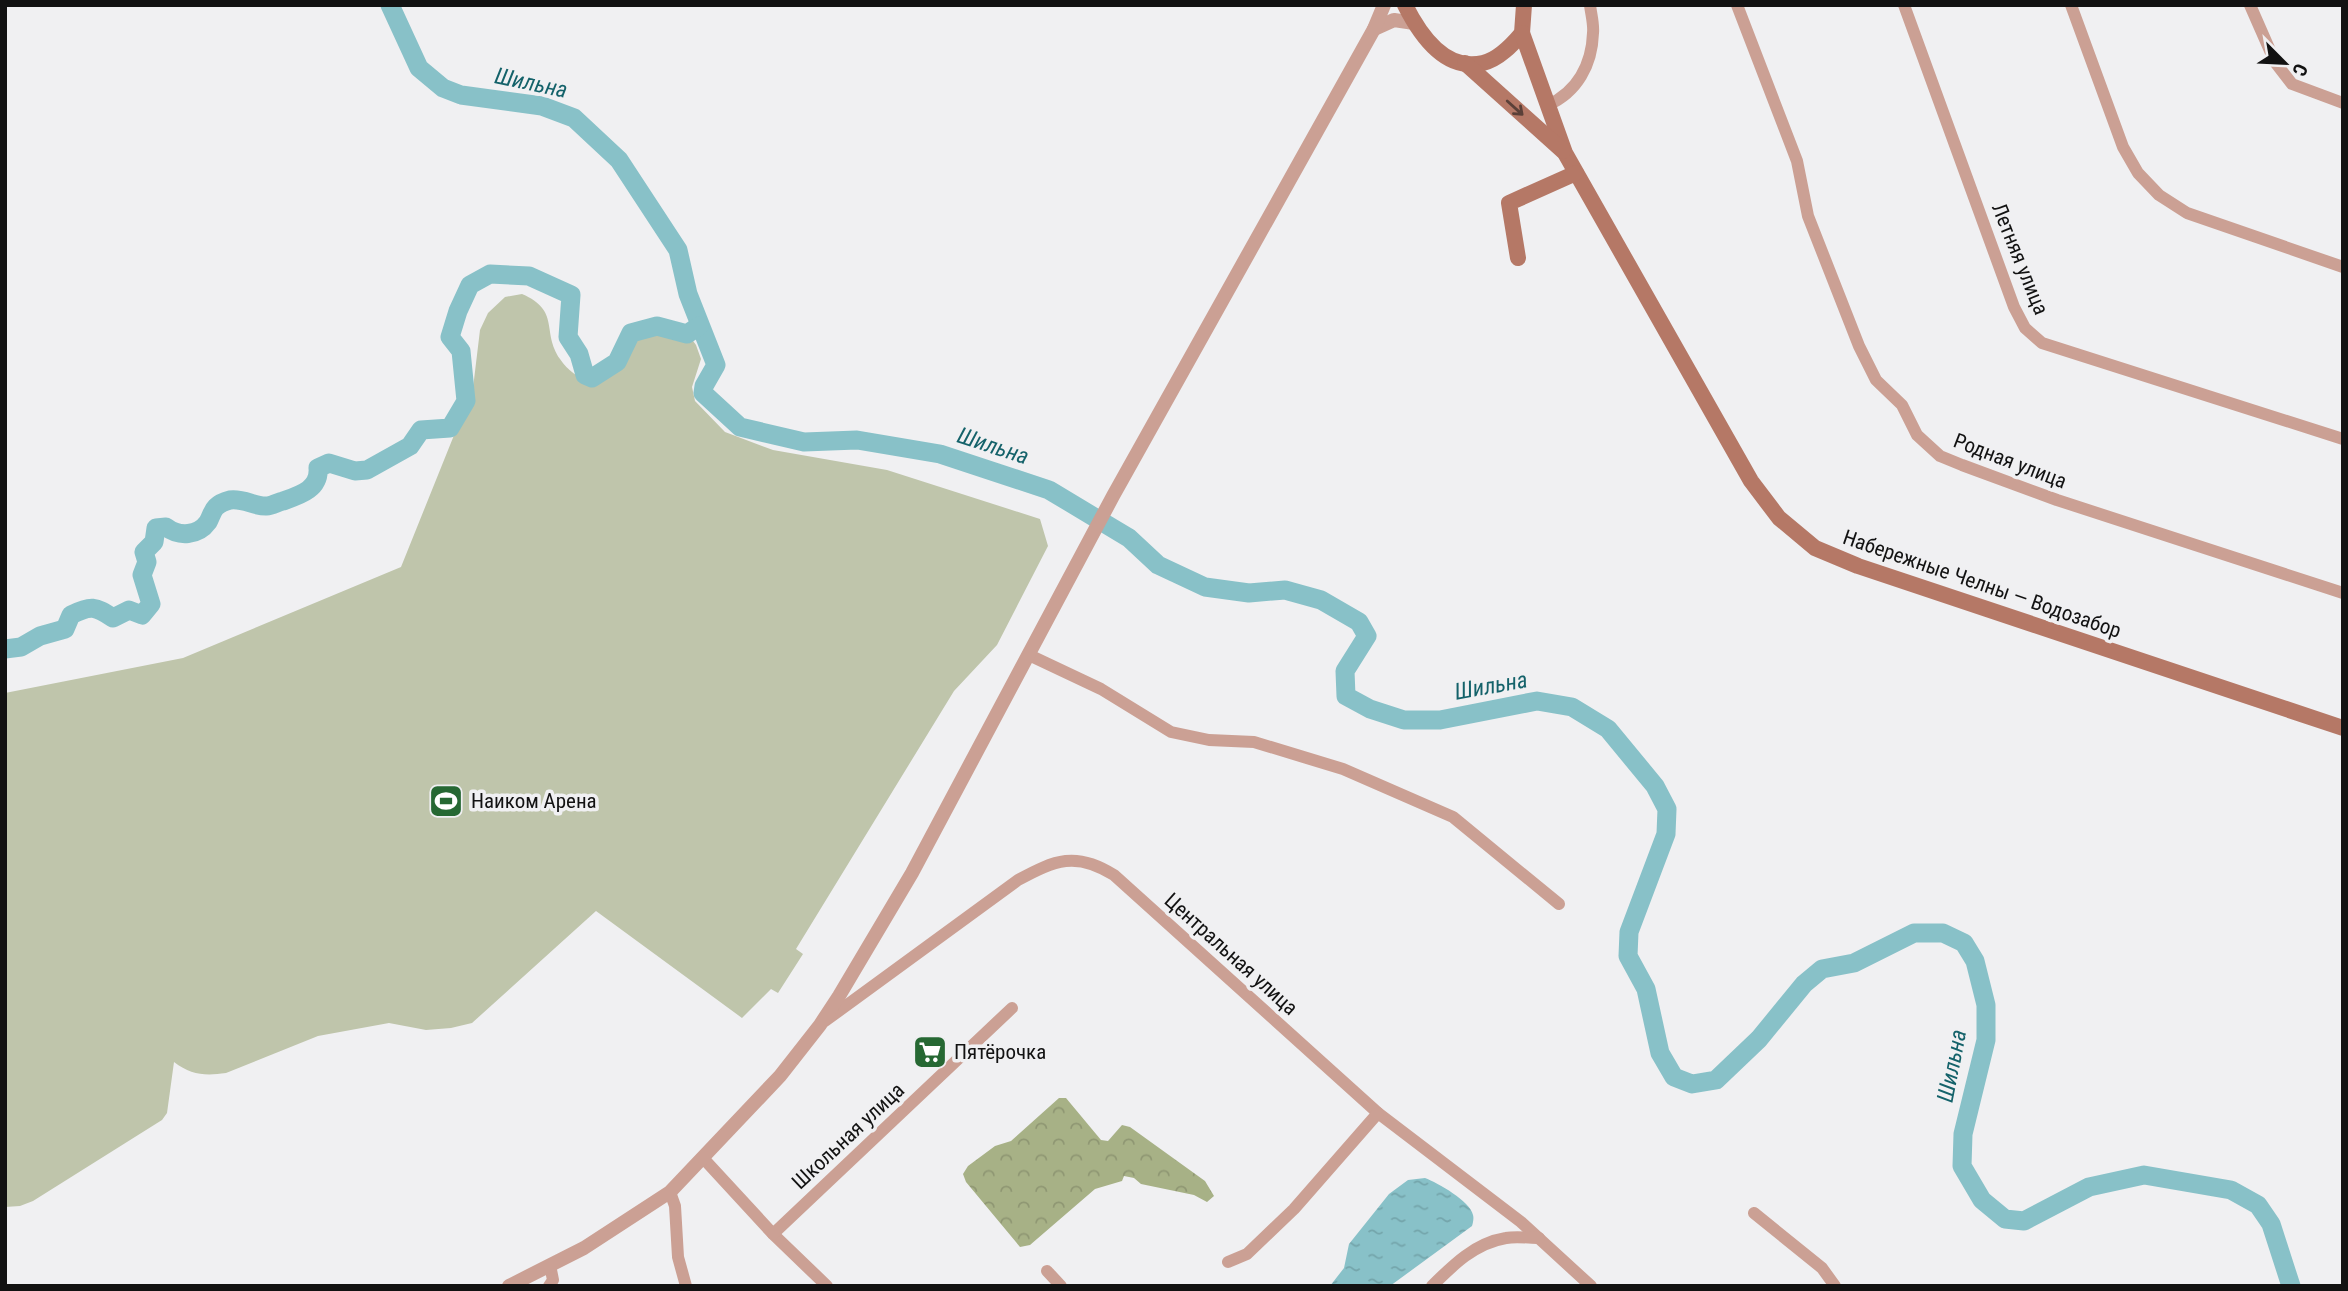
<svg xmlns="http://www.w3.org/2000/svg" width="2348" height="1291" font-family="'Roboto Condensed',sans-serif">
	<defs>
		<pattern id="forest-crowns" width="20" height="18" patternUnits="userSpaceOnUse" patternTransform="scale(1.75)"><rect width="20" height="18" fill="#a7b186"/><path d="M2 6a3 3 0 1 1 6 0M12 15a3 3 0 1 1 6 0" fill="none" stroke="#8f9773"/></pattern>
		<pattern id="water-ripples" width="26" height="14" patternUnits="userSpaceOnUse" patternTransform="scale(1.75)"><rect width="26" height="14" fill="#88c1c8"/><path d="M2 4q2-2 4 0t4 0M15 11q2-2 4 0t4 0" fill="none" stroke="#74a5ab"/></pattern>
	</defs>
	<rect width="100%" height="100%" fill="#f0f0f2"/>
	<path fill="url(#forest-crowns)" d="M1059 1098H1066L1101 1140 1108 1141 1122 1125 1130 1127 1205 1181 1214 1196 1207 1202 1194 1195 1141 1184 1134 1178 1124 1176 1122 1181 1095 1189 1030 1245 1020 1247 966 1182 963 1174 968 1166 995 1146 1011 1141Z"/>
	<path fill="#bfc5ab" d="M522 294C561 311 541 331 560 359 568 371 578 377 590 383L620 367 629 348 645 332 662 325H673L685 330 696 345 701 359 692 387 695 401 725 432 773 450 887 470 1040 519 1048 546 997 645 954 691 796 949 803 954 778 993 771 989 742 1018 596 911 472 1023 451 1028 426 1030 389 1023 318 1036 226 1073C205 1076 191 1075 174 1062L167 1113 162 1120 33 1201 20 1206 5 1207V693L183 658 401 567 473 388 480 330 488 313 505 297Z"/>
	<path fill="url(#water-ripples)" d="M1425 1178C1438 1183 1470 1201 1473 1215 1474 1218 1473 1223 1472 1226L1390 1286H1330L1344 1268 1349 1244 1389 1194 1408 1180Z"/>
	<g fill="none" stroke-linecap="round" stroke-linejoin="round">
		<g stroke="#88c1c8" stroke-width="19">
			<path d="M390 5 419 68 443 88 461 95 542 106 574 118 619 160 678 250 688 294 716 365 704 386 703 393 740 427 804 442 857 440 940 454 1049 490 1129 538 1158 565 1205 587 1249 593 1285 590 1321 600 1359 622 1367 636 1345 671 1346 696 1370 709 1404 720H1440L1537 701 1572 707 1608 729 1655 786 1667 809 1666 834 1629 932 1628 956 1646 989 1660 1053 1674 1077 1692 1084 1716 1080 1759 1039 1804 984 1822 969 1854 963 1914 933H1943L1964 943 1975 961 1986 1005V1040L1963 1134 1962 1166 1982 1200 2005 1219 2024 1221 2089 1187 2144 1175 2231 1190 2258 1205 2271 1224 2291 1286"/>
			<path d="M5 649 21 647 40 636 65 629 71 615C91 605 95 606 113 618L129 610 142 615 151 604 142 575 147 562 144 552 154 542 156 528 166 527C179 537 198 536 208 522 211 517 212 511 216 507 219 504 226 501 230 500 244 498 255 507 267 506 272 506 278 502 283 501 300 495 320 489 318 468L329 463 355 471 367 470 410 446 421 430 450 428 466 401 461 351 450 337 458 311 470 285 490 274 529 276 571 295 568 337 579 354 585 375 592 378 617 362 631 333 657 326 687 334 699 326"/>
		</g>
		<g stroke="#cba094" stroke-width="12">
			<path d="M1737 5 1797 161 1808 216 1859 346 1876 380 1902 405 1917 435 1940 456 1962 465 2057 500 2343 593"/>
			<path d="M1904 5 2014 307 2025 328 2042 343 2343 439"/>
			<path d="M2071 5 2123 147 2138 173 2159 195 2187 213 2343 267"/>
			<path d="M2250 5 2275 62 2292 84 2343 103"/>
			<path d="M1548 105C1577 92 1592 65 1593 33 1594 24 1591 14 1590 5"/>
			<path d="M1029 655 1101 689 1171 732 1209 740 1254 742 1343 769 1453 817 1559 904"/>
			<path d="M825 1021 1018 880C1055 860 1076 851 1114 875L1378 1113 1521 1222 1591 1286"/>
			<path d="M703 1158 773 1234 827 1286"/>
			<path d="M670 1192 675 1206 678 1257 686 1286"/>
			<path d="M1754 1213 1822 1268 1835 1286"/>
			<path d="M773 1234 1012 1008"/>
			<path d="M1228 1262 1247 1254 1294 1209 1378 1113"/>
			<path d="M1047 1271 1061 1286"/>
			<path d="M549 1286 553 1280 550 1265"/>
			<path d="M1432 1286C1453 1265 1475 1243 1506 1238 1516 1236 1529 1238 1539 1238"/>
		</g>
		<g stroke="#cba094" stroke-width="14">
			<path d="M1374 29 1394 20 1414 23"/>
			<path d="M509 1286 584 1248 670 1192 780 1076 820 1025 839 996 912 873 1113 496 1374 29 1384 5"/>
		</g>
		<g stroke="#b57866" stroke-width="16">
			<path d="M1405 5C1420 35 1445 72 1483 63 1499 59 1512 45 1522 33L1524 5"/>
			<path d="M1522 33 1565 153 1751 481 1779 518 1815 548 1858 566 2343 728"/>
			<path d="M1465 63 1563 151"/>
			<path d="M1518 258 1509 203 1576 173"/>
		</g>
	</g>
	<defs><path id="oneway-shaft" d="M-6 0H5M1.5-3L5.5 0L1.5 3" fill="none" stroke-width="1.6" stroke-linecap="round" stroke-linejoin="round" transform="scale(1.75)"/></defs>
	<use stroke="#5b4038" href="#oneway-shaft" transform="translate(1515 108) rotate(42)"/>
	<defs>
		<g id="stadium-square" transform="scale(1.75)"><rect x="-9" y="-9" width="18" height="18" rx="4" fill="#266833" stroke="#f0f0f2"/><path d="M0-5a6.5 5 0 1 0 0 10a6.5 5 0 1 0 0-10ZM-3.5-1.8h7v3.6h-7Z" fill="#fff"/></g>
		<g id="supermarket-square" transform="scale(1.75)"><rect x="-9" y="-9" width="18" height="18" rx="4" fill="#266833" stroke="#f0f0f2"/><path d="M-6-5.5h2.5l.6 2H6L4.5 2H-2.5L-4.4-4H-6ZM-1.5 3.2a1.3 1.3 0 1 0 .1 0ZM3 3.2a1.3 1.3 0 1 0 .1 0Z" fill="#fff"/></g>
	</defs>
	<g fill-rule="evenodd">
		<use href="#stadium-square" x="446" y="801"/>
		<use href="#supermarket-square" x="930" y="1052"/>
	</g>
	<g text-anchor="middle" dominant-baseline="central" stroke-width="7" stroke-linejoin="round" paint-order="stroke">
		<g font-size="21" fill="#121212" stroke="#f0f0f2">
			<text transform="translate(2020 259) rotate(68)">Летняя улица</text>
			<text transform="translate(2010 461) rotate(21)">Родная улица</text>
			<text transform="translate(1982 584) rotate(19)">Набережные Челны — Водозабор</text>
			<text transform="translate(1231 954) rotate(42)">Центральная улица</text>
			<text transform="translate(848 1136) rotate(-43)">Школьная улица</text>
		</g>
		<g font-size="21" fill="#121212" stroke="#f0f0f2" text-anchor="start">
			<text x="471" y="801">Наиком Арена</text>
			<text x="954" y="1052">Пятёрочка</text>
		</g>
		<g font-size="23" font-style="italic" fill="#14626a" stroke="#f0f0f2">
			<text transform="translate(531 83) rotate(12)">Шильна</text>
			<text transform="translate(993 446) rotate(18)">Шильна</text>
			<text transform="translate(1491 686) rotate(-10)">Шильна</text>
			<text transform="translate(1952 1066) rotate(-79)">Шильна</text>
		</g>
	</g>
	<rect width="2348" height="1291" fill="none" stroke="#121212" stroke-width="14"/>
	<g transform="translate(2285 63) rotate(114)" stroke="#f0f0f2" stroke-width="5" paint-order="stroke">
	<path d="M0-5L12 26L0 18L-12 26Z" fill="#121212"/>
	<text y="-10" font-size="19" font-weight="bold" text-anchor="middle" fill="#121212">С</text>
	</g>
</svg>
